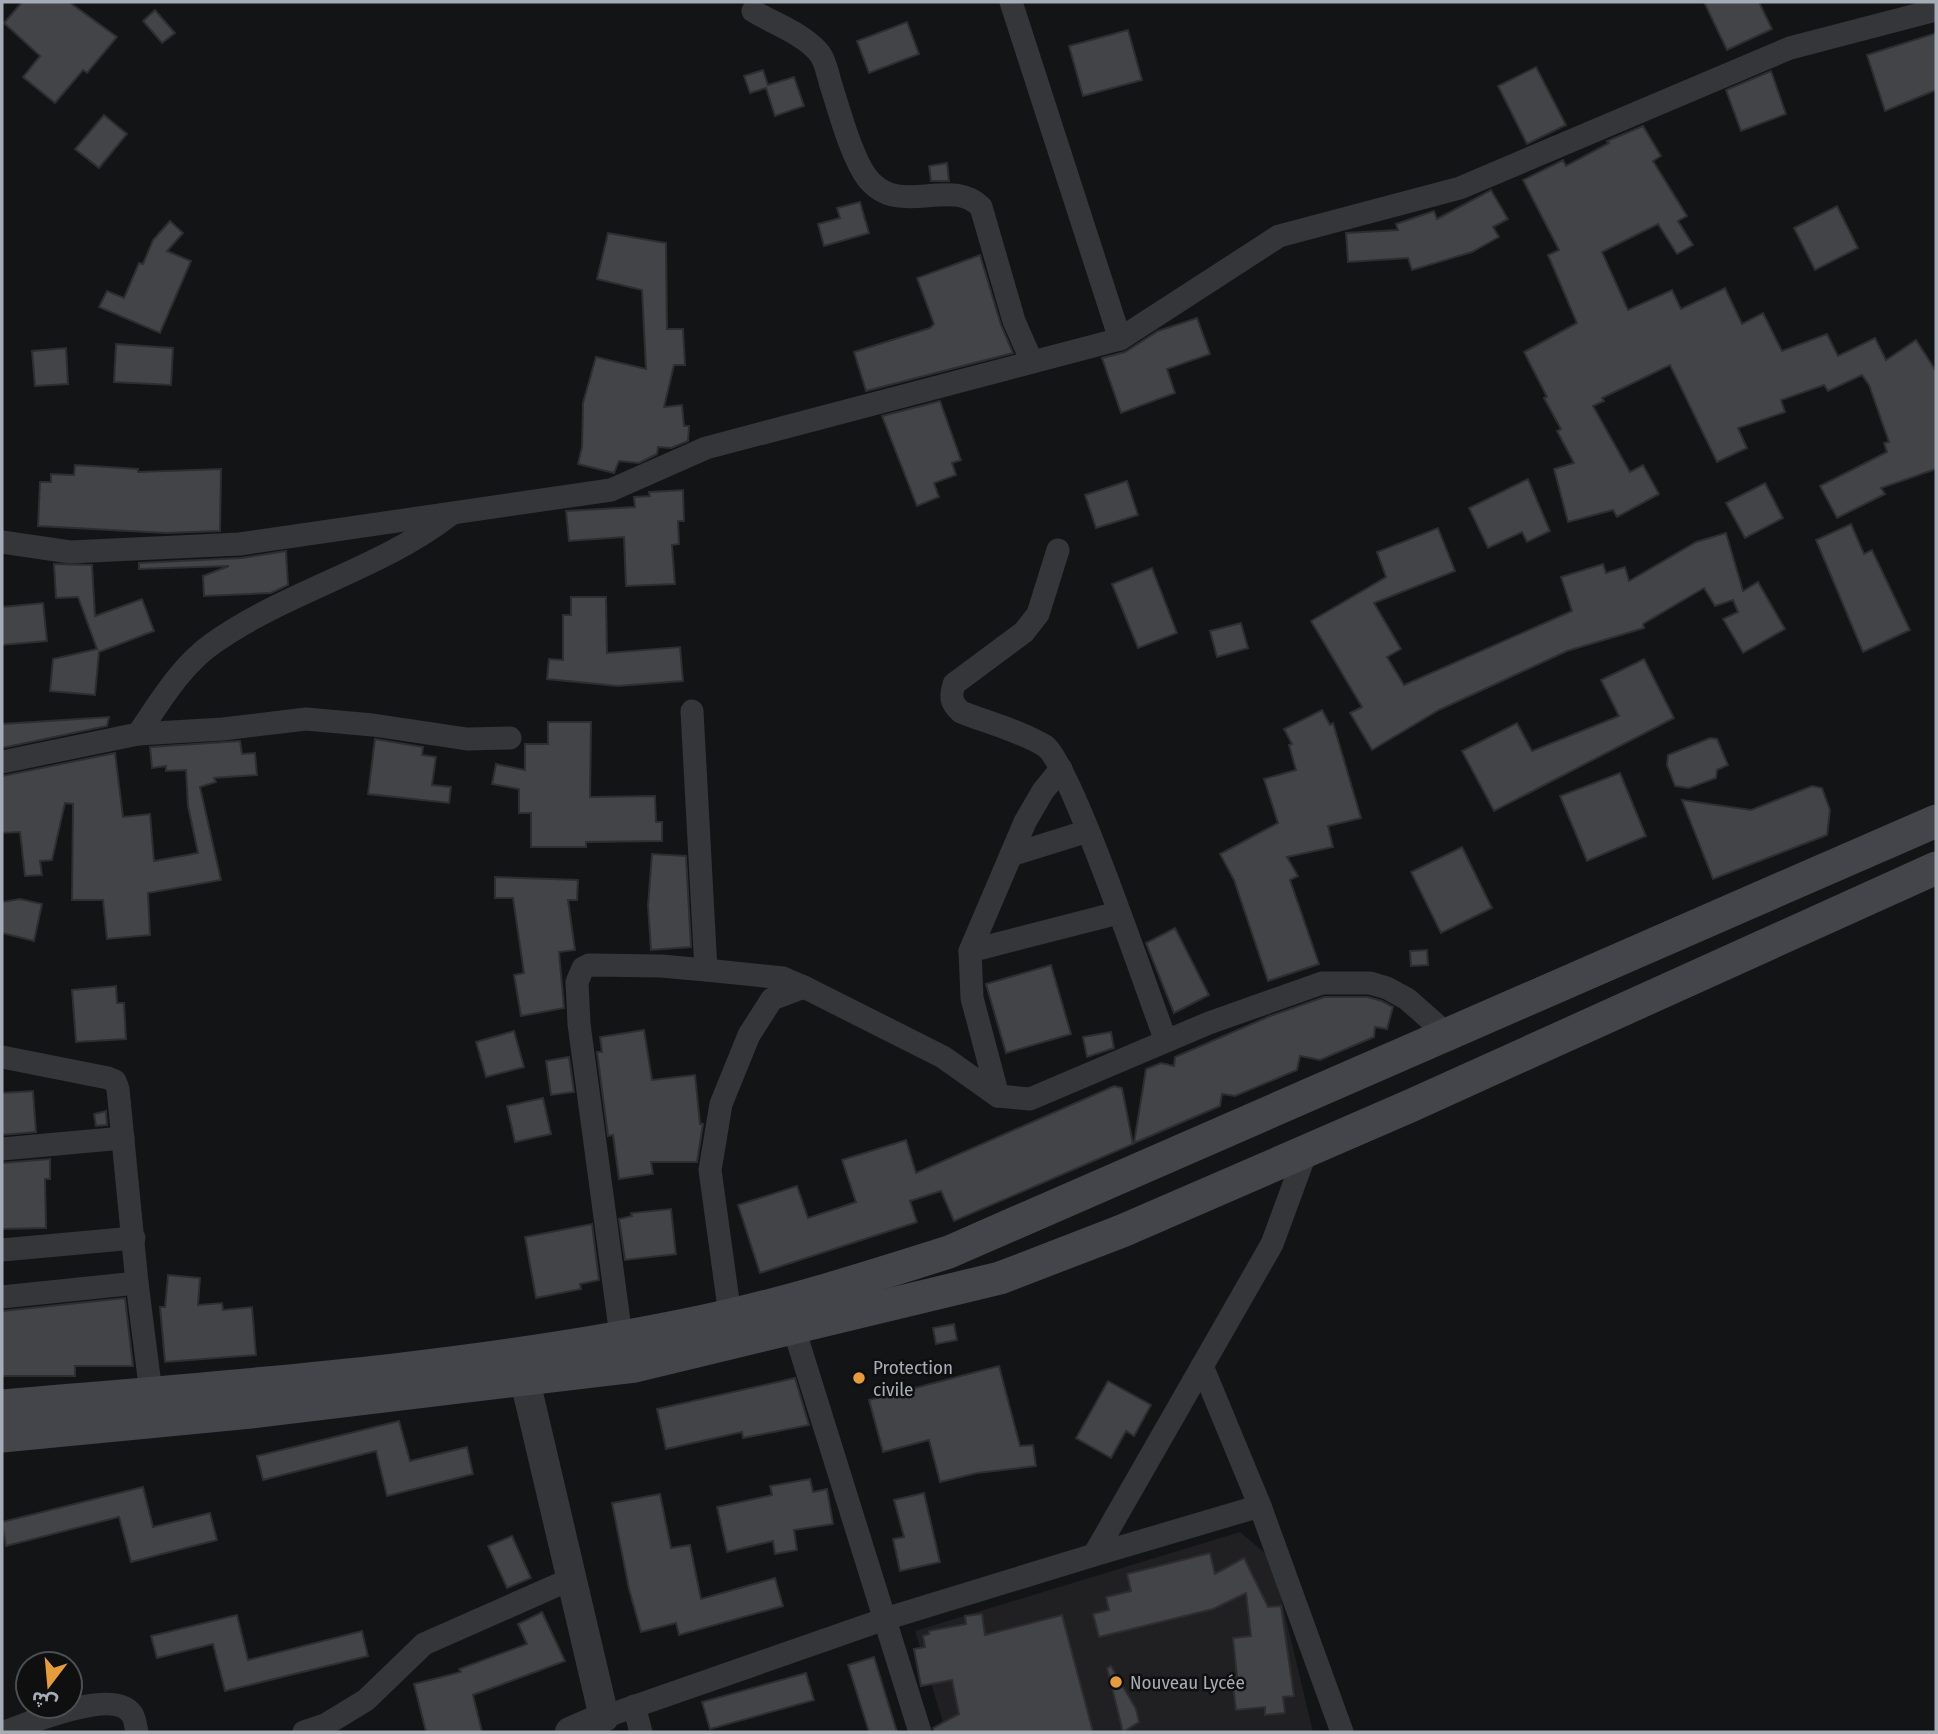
<svg xmlns="http://www.w3.org/2000/svg" width="1938" height="1734" font-family="'Fira Sans Condensed','Noto Sans Arabic',sans-serif">
	<rect width="100%" height="100%" fill="#131415"/>
	<path fill="#202022" d="M1240 1532 1265 1553 1274 1569 1313 1732H946L915 1631Z"/>
	<g fill="#434448" stroke="#2e2e31" stroke-width="2">
		<path d="M22 2H69L117 37 87 73 83 70 55 103 23 77 40 56 4 23Z"/>
		<path d="M1704 2H1759L1772 29 1727 50Z"/>
		<path d="M155 10 175 33 162 43 143 21Z"/>
		<path d="M907 22 919 54 869 73 857 41Z"/>
		<path d="M1128 30 1142 80 1083 96 1069 46Z"/>
		<path d="M1936 33V90L1885 111 1867 55Z"/>
		<path d="M1536 67 1566 125 1527 144 1498 86Z"/>
		<path d="M763 70 768 85 794 77 804 106 775 116 766 88 750 93 744 76Z"/>
		<path d="M1771 71 1786 114 1741 131 1726 90Z"/>
		<path d="M104 115 127 134 99 168 75 149Z"/>
		<path d="M1643 126 1661 156 1653 161 1687 216 1678 221 1693 245 1677 254 1658 224 1602 252 1628 310 1672 290 1681 309 1725 288 1742 324 1763 313 1782 351 1827 334 1838 356 1875 338 1886 360 1916 340 1936 371V469L1881 488 1885 494 1837 518 1820 486 1887 452 1884 443 1889 442 1869 385 1862 375 1828 391 1824 385 1781 400 1785 412 1738 428 1747 448 1717 462 1670 365 1602 398 1604 401 1593 406 1630 472 1643 465 1659 494 1617 517 1613 510 1568 522 1554 469 1574 463 1557 431 1561 429 1544 398 1547 397 1524 352 1577 323 1548 255 1559 250 1523 180 1563 160 1566 166 1609 143 1607 141Z"/>
		<path d="M947 163 949 181H931L929 166Z"/>
		<path d="M1491 190 1508 219 1493 227 1499 237 1472 252 1412 270 1408 258 1348 262 1346 233 1398 230 1396 224 1434 211 1437 219Z"/>
		<path d="M860 202 869 233 824 246 818 224 840 218 837 208Z"/>
		<path d="M1837 206 1858 248 1815 270 1794 228Z"/>
		<path d="M170 221 183 233 167 251 191 261 160 333 99 307 107 291 124 298 139 263 143 264 153 240Z"/>
		<path d="M608 233 666 243 667 329H683L685 365H674L664 407 682 405 684 426H689L688 441 671 448 658 447 657 454 639 463 619 461 614 473 578 464 582 447 583 403 596 357 646 369 642 290 597 279Z"/>
		<path d="M980 255 1001 325 1013 353 866 391 854 352 930 328 934 324 917 278Z"/>
		<path d="M1197 318 1210 354 1167 369 1175 393 1121 413 1102 358 1125 352 1158 331Z"/>
		<path d="M116 344 173 348 171 385 114 382Z"/>
		<path d="M66 348 68 384 35 386 32 351Z"/>
		<path d="M940 401 961 460 952 463 956 475 934 483 939 497 917 506 882 416Z"/>
		<path d="M75 465 138 469V472L221 469 220 531 166 533 38 526 40 482H51V474L74 475Z"/>
		<path d="M1528 479 1550 531 1527 542 1522 532 1488 548 1469 508Z"/>
		<path d="M1127 481 1138 515 1096 528 1085 495Z"/>
		<path d="M1765 483 1783 518 1745 538 1726 503Z"/>
		<path d="M683 490 684 521H678L679 544 672 545 675 584 626 586 624 537 569 541 566 511 635 507 634 497 650 496 649 492Z"/>
		<path d="M1851 524 1864 554 1872 550 1910 630 1863 652 1816 540Z"/>
		<path d="M1438 528 1455 571 1374 603 1401 649 1387 657 1404 685 1572 611 1561 577 1603 564 1606 573 1625 567 1629 581 1696 542 1726 533 1743 591 1758 582 1785 629 1743 653 1723 619 1738 612 1733 600 1715 606 1704 588 1643 624 1644 628 1567 651 1439 710 1372 750 1350 713 1362 707 1311 621 1386 577 1377 552Z"/>
		<path d="M286 551 288 585 271 593 204 596 203 576 229 566 139 569V563L241 558Z"/>
		<path d="M54 564 92 565 95 616 142 599 154 631 99 652 95 695 50 691 53 659 97 649 78 597 56 598Z"/>
		<path d="M1152 568 1177 633 1138 648 1112 584Z"/>
		<path d="M571 597H606L607 653 680 647 683 681 618 686 547 679 549 659 563 660V615H571Z"/>
		<path d="M43 603 47 641 2 645V607Z"/>
		<path d="M1241 623 1248 648 1217 657 1210 631Z"/>
		<path d="M1644 659 1674 718 1494 811 1462 751 1517 723 1532 751 1619 716 1601 680Z"/>
		<path d="M1322 710 1330 725 1333 723 1361 818 1328 826 1333 847 1287 857 1298 876 1290 880 1319 964 1268 981 1234 880 1220 854 1278 823 1264 779 1296 770 1289 745 1292 744 1284 729Z"/>
		<path d="M109 717 107 726 2 748V724Z"/>
		<path d="M548 722H591L590 797 655 796 656 822H662V841L586 842V847H531V813H519V789L492 784 496 764 525 770V744H548Z"/>
		<path d="M1710 738 1717 739 1728 765 1717 770 1716 778 1689 788 1675 786 1667 765 1668 755Z"/>
		<path d="M375 739 423 747 422 755 436 757 432 785 451 787 449 803 368 794Z"/>
		<path d="M240 741 242 754 255 753 257 775 214 778 216 782 200 787 221 880 148 893 150 935 107 939 103 900H72L73 804 65 803 52 860 40 861 42 875 25 876 20 832 2 833V776L115 753 123 817 150 814 154 861 198 853 188 806 186 770 166 771V766L152 768 150 747Z"/>
		<path d="M1620 773 1646 836 1587 861 1560 796Z"/>
		<path d="M1812 786 1822 788 1830 810 1827 835 1713 879 1682 800 1751 810Z"/>
		<path d="M1462 847 1492 908 1441 933 1411 872Z"/>
		<path d="M652 854 686 856 691 947 651 950 648 906Z"/>
		<path d="M495 877 578 880 577 900H568L575 950 559 952 564 1008 521 1016 514 975 524 973 513 898H495Z"/>
		<path d="M20 899 42 904 34 941 2 933V902Z"/>
		<path d="M1175 928 1209 995 1174 1013 1146 943Z"/>
		<path d="M1427 950 1428 965 1411 966 1410 951Z"/>
		<path d="M1051 965 1071 1034 1006 1053 986 984Z"/>
		<path d="M116 986 117 1003H124L126 1039 76 1042 72 990Z"/>
		<path d="M1324 997H1368L1382 1001 1393 1007 1387 1029 1375 1027 1374 1037 1320 1060 1300 1056 1297 1070 1235 1096 1222 1094 1220 1106 1134 1143 1146 1069 1161 1063 1174 1066 1175 1057 1270 1016Z"/>
		<path d="M644 1030 652 1080 695 1075 700 1124H703L697 1162H651L653 1174 619 1179 613 1135 608 1136 597 1052H602L600 1037Z"/>
		<path d="M514 1031 524 1067 486 1077 476 1042Z"/>
		<path d="M1111 1032 1114 1048 1087 1057 1083 1037Z"/>
		<path d="M569 1057 574 1092 551 1095 546 1061Z"/>
		<path d="M1114 1086 1122 1088 1133 1144 954 1221 941 1191 910 1201 917 1222 760 1273 738 1205 797 1186 808 1218 856 1202 842 1160 906 1140 916 1173Z"/>
		<path d="M33 1091 36 1132 2 1135V1093Z"/>
		<path d="M543 1098 551 1134 515 1142 507 1106Z"/>
		<path d="M106 1111 107 1125 96 1126 94 1114Z"/>
		<path d="M50 1159V1179H45L46 1228 2 1229V1163Z"/>
		<path d="M671 1209 676 1254 625 1260 619 1219 632 1216 631 1213Z"/>
		<path d="M592 1224 599 1280 580 1284 581 1289 536 1298 525 1237Z"/>
		<path d="M168 1275 200 1278 198 1305 222 1303 223 1310 252 1307 256 1355 165 1362 160 1307H165Z"/>
		<path d="M125 1298 133 1366H75V1376H2V1311Z"/>
		<path d="M954 1324 957 1340 936 1344 933 1328Z"/>
		<path d="M999 1366 1020 1446 1033 1445 1036 1466 977 1473 940 1482 929 1440 883 1452 869 1400Z"/>
		<path d="M795 1378 809 1425 743 1438 742 1432 666 1449 657 1409Z"/>
		<path d="M1108 1381 1151 1405 1134 1436 1126 1431 1111 1458 1076 1438Z"/>
		<path d="M399 1421 410 1461 467 1447 473 1474 387 1496 376 1451 263 1480 257 1456Z"/>
		<path d="M810 1479 813 1492 827 1489 833 1524 794 1530 797 1550 775 1554 773 1541 727 1552 717 1507 772 1495 770 1486Z"/>
		<path d="M143 1487 153 1527 210 1513 217 1540 131 1562 119 1517 6 1546 2 1522Z"/>
		<path d="M924 1493 940 1562 900 1571 893 1539 904 1537 894 1500Z"/>
		<path d="M660 1494 671 1548 690 1545 701 1599 775 1578 783 1606 679 1635 676 1623 641 1632 629 1589 612 1503Z"/>
		<path d="M512 1536 531 1578 507 1588 488 1546Z"/>
		<path d="M1210 1553 1215 1574 1244 1558 1268 1607 1281 1606 1294 1696 1283 1697 1285 1713 1265 1715V1707L1236 1710 1232 1678 1237 1677 1233 1638 1251 1636 1246 1593 1213 1609 1099 1637 1093 1614 1109 1610 1106 1597 1131 1591 1127 1574Z"/>
		<path d="M542 1612 565 1661 473 1695 482 1732H426L414 1684 461 1672 459 1669 527 1644 518 1624Z"/>
		<path d="M982 1614 985 1635 1062 1615 1093 1732H934L933 1728 959 1714 952 1680 921 1686 914 1649 925 1647 923 1636 929 1634V1631L966 1624 965 1616Z"/>
		<path d="M237 1615 248 1660 362 1631 368 1656 225 1691 213 1644 157 1658 151 1636Z"/>
		<path d="M874 1657 897 1732H869L848 1665Z"/>
		<path d="M1111 1666 1136 1709 1139 1722 1123 1732 1107 1668Z"/>
		<path d="M806 1673 814 1700 710 1729 702 1702Z"/>
	</g>
	<g fill="none" stroke-linecap="round" stroke-linejoin="round">
		<g stroke="#35363a" stroke-width="23">
			<path d="M1011 2 1120 339"/>
			<path d="M753 11C773 23 806 35 820 54 826 62 828 76 831 85 839 110 852 159 868 179 900 218 950 176 981 207L1014 321 1032 362"/>
			<path d="M2 542 70 552 240 544 611 490 706 448 1120 339 1279 236 1460 188 1790 48 1936 10"/>
			<path d="M1058 550 1038 614 1024 632 954 684C950 697 951 703 961 712 986 722 1023 732 1045 746 1071 764 1149 997 1166 1041"/>
			<path d="M692 711 706 970 783 978 804 987"/>
			<path d="M138 734C160 702 180 667 212 644 286 591 379 570 450 515"/>
			<path d="M2 762 138 734 223 729 306 719 373 725 467 739 510 738"/>
			<path d="M1011 855 1088 831"/>
			<path d="M970 951 1118 913"/>
			<path d="M2 1057 108 1078 115 1081 118 1089 137 1283 151 1393"/>
			<path d="M998 1096 972 998 970 951 1025 822 1043 791 1061 769"/>
			<path d="M2 1149 123 1138"/>
			<path d="M2 1250 134 1238"/>
			<path d="M2 1297 137 1283"/>
			<path d="M730 1315 710 1170 721 1104 749 1035 772 999 804 987 943 1057 998 1096 1030 1099 1209 1023 1322 983H1370L1387 988 1407 999 1448 1035"/>
			<path d="M794 1329 920 1732"/>
			<path d="M621 1336 579 1024 577 982 583 968 589 965 661 966 706 970"/>
			<path d="M1202 1366 1260 1506 1342 1732"/>
			<path d="M1094 1555 1260 1506"/>
			<path d="M634 1706 641 1732"/>
			<path d="M604 1717 885 1619 1094 1555 1272 1244 1307 1149"/>
			<path d="M4 1732C28 1724 117 1685 133 1716 135 1720 136 1728 137 1732"/>
			<path d="M304 1732 325 1725 366 1700 424 1644 571 1579"/>
		</g>
		<path stroke="#35363a" stroke-width="30" d="M519 1355 604 1717 570 1732"/>
		<g stroke="#43454a" stroke-width="33">
			<path d="M2 1406C235 1386 471 1370 700 1322 785 1304 867 1278 949 1252L1936 821"/>
			<path d="M2 1436 251 1412 635 1366 1000 1278 1122 1231 1410 1106 1936 868"/>
		</g>
	</g>
	<g fill="#e69c3a" stroke="#0f0f10" stroke-width="2.5">
		<circle cx="859" cy="1378" r="7"/>
		<circle cx="1116" cy="1682" r="7"/>
	</g>
	<g text-anchor="middle" dominant-baseline="central" stroke-width="5" stroke-linejoin="round" paint-order="stroke">
		<g font-size="19" fill="#a6acb5" stroke="#0f0f10" text-anchor="start">
			<text x="873" y="1367">Protection<tspan x="873" dy="22">civile</tspan></text>
			<text x="1130" y="1682">Nouveau Lycée</text>
		</g>
	</g>
	<rect width="1938" height="1734" fill="none" stroke="#a6acb5" stroke-width="7"/>
	<g transform="translate(49 1685) rotate(196)"><circle r="33" fill="#0f0f10" stroke="#4b4e52" stroke-width="2"/>
	<path d="M0-5L12 26L0 18L-12 26Z" fill="#e69c3a"/>
	<text y="-10" font-size="19" font-weight="bold" text-anchor="middle" fill="#a6acb5">ش</text>
	</g>
</svg>
